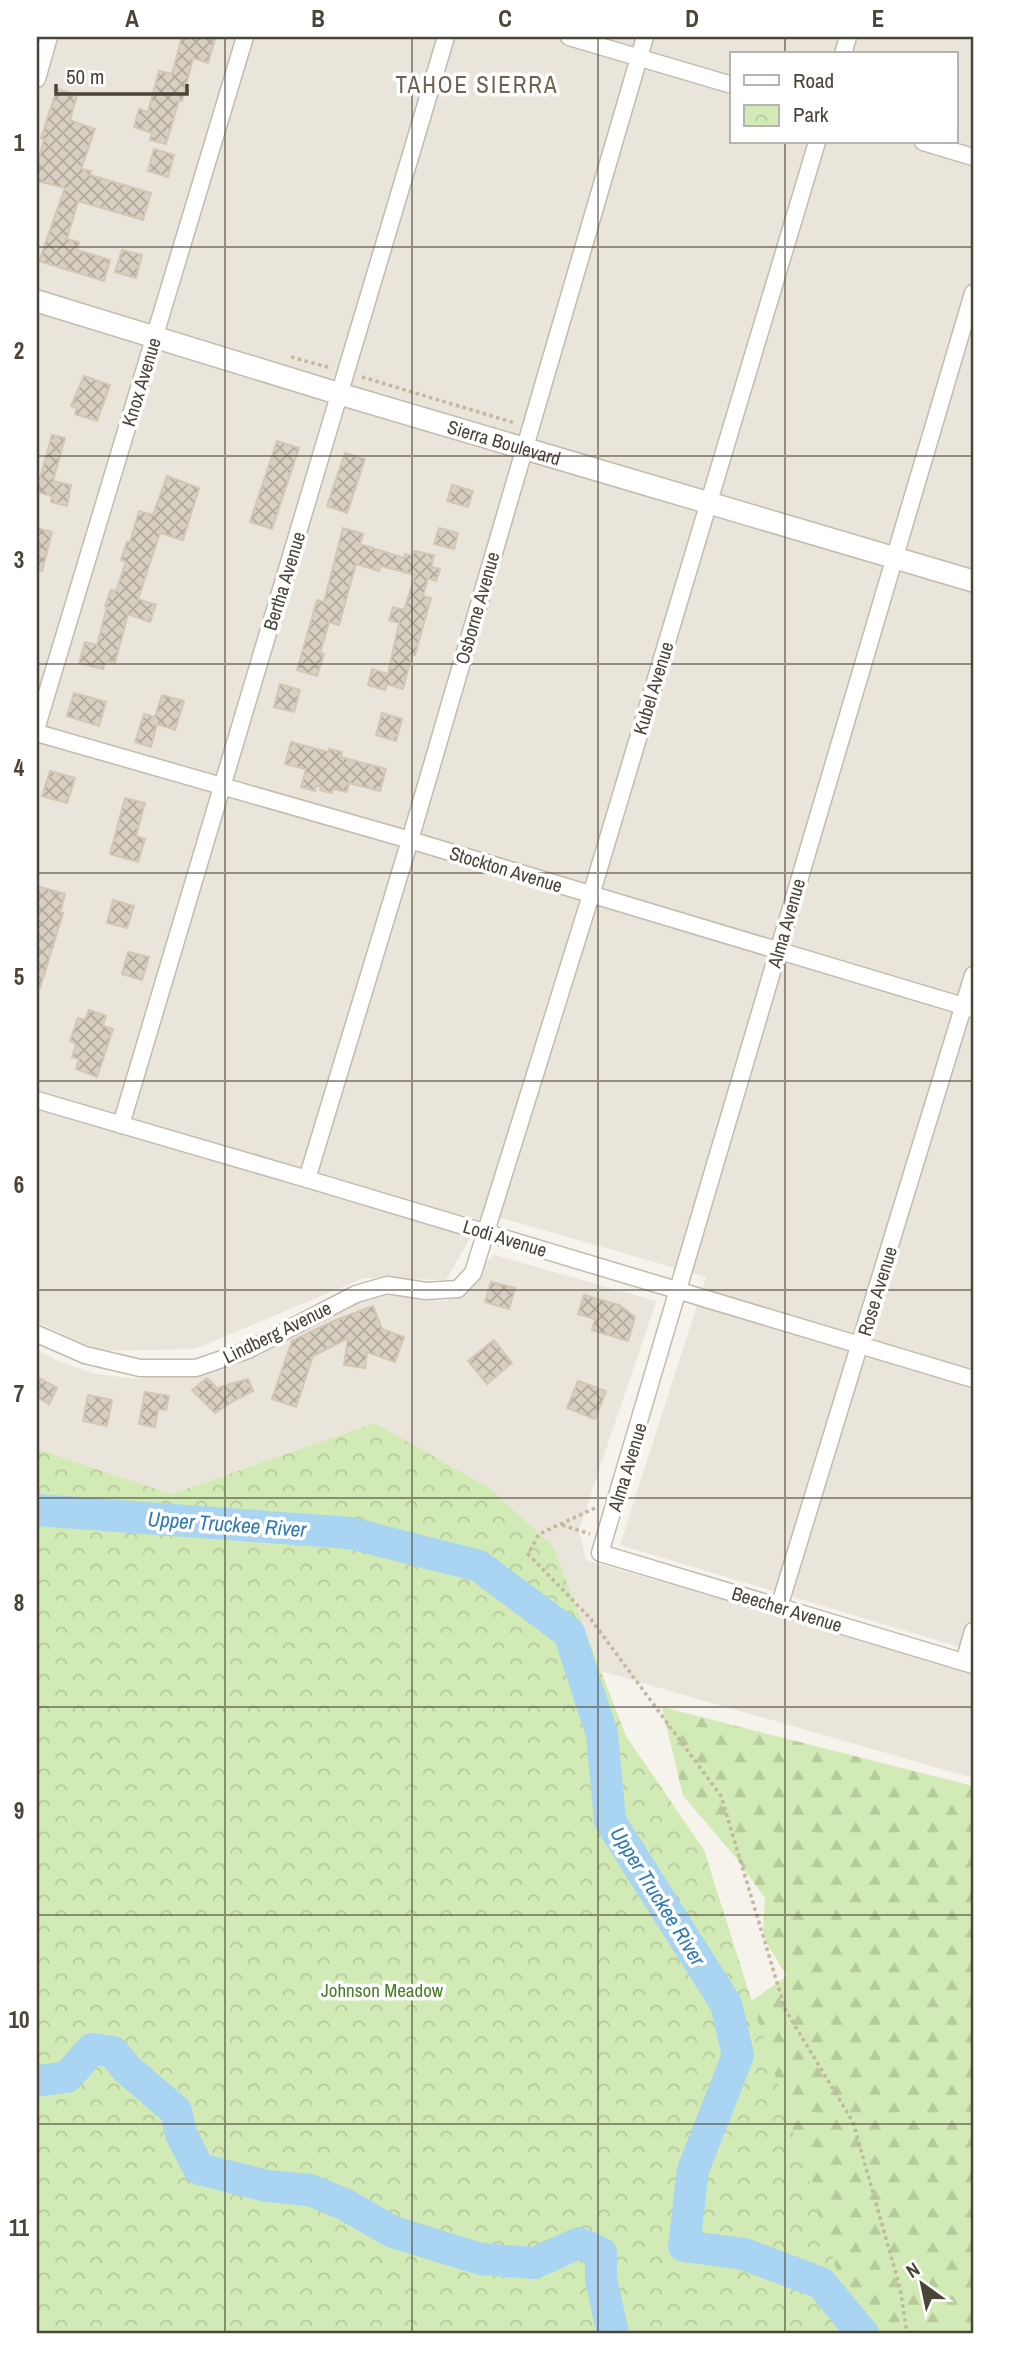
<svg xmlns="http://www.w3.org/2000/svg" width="1010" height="2371" font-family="'Archivo Narrow',sans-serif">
	<defs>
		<pattern id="forest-firs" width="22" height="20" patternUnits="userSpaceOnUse" patternTransform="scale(1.75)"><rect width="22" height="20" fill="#d2eab5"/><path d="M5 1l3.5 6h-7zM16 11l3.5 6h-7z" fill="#b6ca9c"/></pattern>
		<pattern id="park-crowns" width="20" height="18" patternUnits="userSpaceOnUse" patternTransform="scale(1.75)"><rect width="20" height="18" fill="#d2eab5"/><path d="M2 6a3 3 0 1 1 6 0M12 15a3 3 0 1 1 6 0" fill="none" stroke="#b6ca9c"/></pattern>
		<pattern id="building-cross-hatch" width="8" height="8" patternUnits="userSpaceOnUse" patternTransform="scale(1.75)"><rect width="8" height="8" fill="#d8cfc1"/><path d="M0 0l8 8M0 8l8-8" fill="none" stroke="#b1aa9e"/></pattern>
	</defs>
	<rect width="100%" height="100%" fill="#f6f3ec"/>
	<g fill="#eae5da" fill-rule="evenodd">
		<path d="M37 37H973V1651L620 1545 706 1277 485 1213 446 1280 364 1278 195 1349 99 1351 37 1322ZM732 54H956V142H732Z"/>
		<path d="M494 1255 656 1301 579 1530 586 1560 973 1673V1778L601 1671 553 1546 376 1423 170 1494 37 1449V1350L58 1361 95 1374 138 1379 184 1373 357 1300 385 1293 421 1300 446 1301 460 1293 482 1265Z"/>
	</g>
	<path fill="url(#forest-firs)" d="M662 1707 973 1786V2334H810L730 2016 787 1976 763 1937 765 1898 733 1854 683 1796Z"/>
	<path fill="url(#park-crowns)" d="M375 1423 489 1488 553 1546 626 1736 704 1850 837 2271 885 2334H37V1449L171 1494Z"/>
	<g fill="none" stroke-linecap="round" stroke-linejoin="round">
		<g stroke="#a9d4f2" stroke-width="32">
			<path d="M37 1510 350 1533 479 1566 569 1633 602 1734 610 1821 726 2004 738 2055 693 2170 684 2246 744 2254 821 2283 863 2334"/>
			<path d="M37 2081 67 2077 92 2049 113 2052 127 2069 176 2111 181 2134 199 2169 267 2186 310 2190 344 2204 393 2232 481 2259 534 2263 579 2243 601 2253V2279L613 2334"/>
		</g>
	</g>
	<g fill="url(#building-cross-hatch)" stroke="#d3c7b4" stroke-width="2">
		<path d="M182 37H206L215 39 208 63 193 58 182 101 179 100 166 144 150 140 152 133 134 127 139 109 148 112 159 71 172 74Z"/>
		<path d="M57 89 77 95 70 120 95 129 81 169 91 171 90 175 151 193 143 220 78 201 67 239 79 242 77 250 110 260 104 281 39 261 65 188 37 181V166L44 139 41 138Z"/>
		<path d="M154 149 174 155 168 177 148 171Z"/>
		<path d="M122 250 142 255 136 278 115 272Z"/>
		<path d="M84 376 110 385 97 421 75 414 77 408 71 406Z"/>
		<path d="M52 435 65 438 53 481 71 485 67 506 51 502 52 496 37 492V478H40Z"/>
		<path d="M277 441 299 448 272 529 250 522Z"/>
		<path d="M345 453 365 459 347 513 327 506Z"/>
		<path d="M167 476 199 488 183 540 160 533 138 599 156 605 150 622 128 614 115 663 106 661 103 669 79 663 85 642 97 645 107 607 105 606 111 590 116 591 126 562 121 560 127 542H130L139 511 153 515Z"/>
		<path d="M452 485 473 491 468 507 447 501Z"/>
		<path d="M37 528 52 532 42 571H37Z"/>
		<path d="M343 528 363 534 360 544 404 558 405 554 413 556 414 551 434 555 431 567 440 569 436 581 428 578 423 596 431 598 415 655H412L403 689 387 684 385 690 368 685 372 669 388 674 399 623 389 620 393 607 404 610 415 575 381 566 379 571 356 564 339 625 329 622 320 653 324 654 317 676 297 670 317 600 324 602Z"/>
		<path d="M439 528 458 533 454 549 434 544Z"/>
		<path d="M280 684 300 690 294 712 274 707Z"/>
		<path d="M74 693 106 702 99 726 67 716Z"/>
		<path d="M162 695 184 701 175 730 157 724 151 747 135 742 144 714 155 717Z"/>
		<path d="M382 713 402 719 396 741 376 735Z"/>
		<path d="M291 742 328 752 329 749 342 752 341 757 386 769 380 791 349 783 347 792 333 789 332 793 320 790 321 786H316L315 791 301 787 306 769 285 764Z"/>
		<path d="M50 771 75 778 67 803 42 796Z"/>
		<path d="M125 798 145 803 136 836 145 839 138 862 110 854Z"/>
		<path d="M37 886 65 894 60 913H63L40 988H37Z"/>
		<path d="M113 900 134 906 127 928 107 923Z"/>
		<path d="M128 952 149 957 142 980 122 974Z"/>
		<path d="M89 1010 106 1016 103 1026 113 1029 97 1077 76 1069 79 1059 72 1057 76 1044 70 1041 78 1018 85 1020Z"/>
		<path d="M491 1282 515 1288 509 1309 485 1302Z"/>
		<path d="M584 1295 619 1305 635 1317 628 1341 592 1330 595 1319 578 1314Z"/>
		<path d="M373 1306 382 1329 404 1337 395 1362 367 1352 365 1368 344 1365 348 1338 313 1356 296 1407 272 1399 292 1341 331 1322Z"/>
		<path d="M494 1340 512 1363 487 1384 468 1361Z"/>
		<path d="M37 1377 57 1388 49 1404 37 1397Z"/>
		<path d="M207 1378 217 1388 248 1379 253 1391 235 1400 215 1413 192 1390Z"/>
		<path d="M578 1381 606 1391 595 1419 567 1408Z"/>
		<path d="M145 1392 169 1396 166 1410 158 1409 155 1427 139 1424Z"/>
		<path d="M88 1395 112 1400 107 1426 83 1421Z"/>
	</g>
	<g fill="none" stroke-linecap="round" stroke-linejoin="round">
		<g stroke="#c2bbae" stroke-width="19">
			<g id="minor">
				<path d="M569 37 732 85"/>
				<path d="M843 54 848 37"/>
				<path d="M37 79 49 37"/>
				<path d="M923 142 973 157"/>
				<path d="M973 293 600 1553 973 1665"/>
				<path d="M37 726 245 37"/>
				<path d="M37 733 410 840 973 1009"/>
				<path d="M37 1100 307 1179 973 1379"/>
				<path d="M121 1125 446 37"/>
				<path d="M307 1179 410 840 645 37"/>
				<path d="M37 1334 85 1355 140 1368H196L248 1350 356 1294 387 1285 426 1291 458 1289 473 1273 591 895 817 142"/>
				<path d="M779 1607 973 975"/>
				<path d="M964 1662 973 1631"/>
			</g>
		</g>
		<g stroke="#c2bbae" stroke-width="24">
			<g id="tertiary">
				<path id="s1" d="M37 301 340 394 973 581"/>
			</g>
		</g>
		<g stroke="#c4b79f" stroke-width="3.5" stroke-dasharray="3.5 3.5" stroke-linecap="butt">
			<path d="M291 357 331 368"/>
			<path d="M362 377 515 423"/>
			<path d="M595 1508 539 1534 528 1554 590 1618 721 1796 785 2009 853 2122 900 2288 906 2327 911 2334"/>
			<path d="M562 1525 590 1534"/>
		</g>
		<use href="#minor" stroke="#fff" stroke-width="16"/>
		<use href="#tertiary" stroke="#fff" stroke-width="21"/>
	</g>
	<path fill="none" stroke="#4b4439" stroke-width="2" stroke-opacity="0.55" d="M225 37V2334M412 37V2334M598 37V2334M785 37V54M785 142V2334M37 247H973M37 456H973M37 664H973M37 873H973M37 1081H973M37 1290H973M37 1498H973M37 1707H973M37 1915H973M37 2124H973"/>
	<g text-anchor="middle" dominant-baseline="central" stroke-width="7" stroke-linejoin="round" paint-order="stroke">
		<g font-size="19" fill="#4b4439" stroke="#fff">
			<text transform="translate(141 382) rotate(-73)">Knox Avenue</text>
			<text stroke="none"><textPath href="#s1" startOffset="488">Sierra Boulevard</textPath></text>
			<text transform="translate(284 581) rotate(-73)">Bertha Avenue</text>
			<text transform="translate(477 608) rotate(-74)">Osborne Avenue</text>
			<text transform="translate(653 688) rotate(-73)">Kubel Avenue</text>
			<text transform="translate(506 869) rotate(17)">Stockton Avenue</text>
			<text transform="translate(786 923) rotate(-74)">Alma Avenue</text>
			<text transform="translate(505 1238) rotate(17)">Lodi Avenue</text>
			<text transform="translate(877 1291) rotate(-73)">Rose Avenue</text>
			<text transform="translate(277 1332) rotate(-26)">Lindberg Avenue</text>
			<text transform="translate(627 1467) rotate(-73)">Alma Avenue</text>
			<text transform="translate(787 1609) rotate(17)">Beecher Avenue</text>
		</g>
		<g font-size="19" fill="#4a7f2a" stroke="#fff">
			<text x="382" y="1990">Johnson Meadow</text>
		</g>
		<g font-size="21" font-style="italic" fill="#2e7ab2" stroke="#fff">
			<text transform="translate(227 1524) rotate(4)">Upper Truckee River</text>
			<text transform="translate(658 1896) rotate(58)">Upper Truckee River</text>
		</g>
		<g font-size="23" letter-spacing="2" fill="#6e6250" stroke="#fff">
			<text x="477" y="84">TAHOE SIERRA</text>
		</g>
	</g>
	<rect width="1010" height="2371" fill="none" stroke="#ffffff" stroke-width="77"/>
	<rect x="730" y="52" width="228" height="91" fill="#ffffff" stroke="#b7b4b0" stroke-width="2"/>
	<rect x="744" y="75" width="35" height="10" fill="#ffffff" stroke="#b7b4b0" stroke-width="2"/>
	<text x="793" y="88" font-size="21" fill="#4b4439">Road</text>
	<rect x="744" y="105" width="35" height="21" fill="url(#park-crowns)" stroke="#b7b4b0" stroke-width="2"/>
	<text x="793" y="122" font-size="21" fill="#4b4439">Park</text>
	<g transform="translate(922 2284) rotate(327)" stroke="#ffffff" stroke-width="5" paint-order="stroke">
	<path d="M0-5L12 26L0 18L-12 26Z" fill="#4b4439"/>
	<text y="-10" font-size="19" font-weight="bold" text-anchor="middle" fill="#4b4439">N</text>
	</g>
	<path d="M56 84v10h131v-10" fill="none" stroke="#4b4439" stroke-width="3.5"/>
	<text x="66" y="84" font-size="21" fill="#4b4439" stroke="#ffffff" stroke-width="5" paint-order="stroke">50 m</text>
	<rect x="38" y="38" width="934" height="2294" fill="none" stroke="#4b4439" stroke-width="2.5"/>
	<g font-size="23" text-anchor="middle" font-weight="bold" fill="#4b4439">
		<text x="132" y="27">A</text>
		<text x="318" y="27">B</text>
		<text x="505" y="27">C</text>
		<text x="692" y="27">D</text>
		<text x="878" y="27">E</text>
		<text x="19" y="151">1</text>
		<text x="19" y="359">2</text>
		<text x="19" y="568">3</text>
		<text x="19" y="776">4</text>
		<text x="19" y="985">5</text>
		<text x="19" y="1193">6</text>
		<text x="19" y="1402">7</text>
		<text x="19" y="1611">8</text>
		<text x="19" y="1819">9</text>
		<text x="19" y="2028">10</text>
		<text x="19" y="2236">11</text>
	</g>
</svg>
